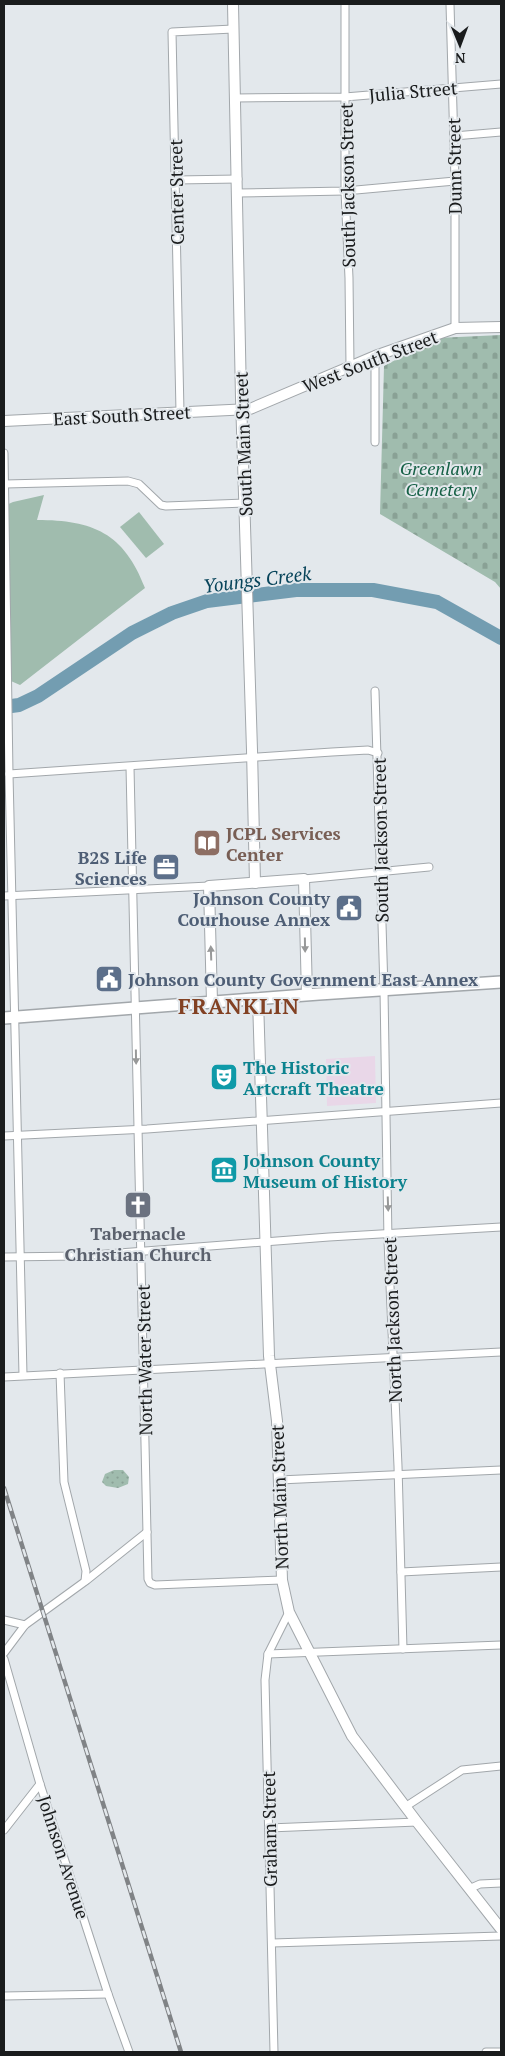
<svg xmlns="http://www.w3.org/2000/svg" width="505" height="2056" font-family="'PT Serif',serif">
	<defs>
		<pattern id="green-dots" width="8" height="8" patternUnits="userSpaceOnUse" patternTransform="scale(1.25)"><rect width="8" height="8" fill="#a0bcae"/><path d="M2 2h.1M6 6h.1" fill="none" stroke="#89a195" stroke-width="1.8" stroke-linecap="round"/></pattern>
		<pattern id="cemetery-stones" width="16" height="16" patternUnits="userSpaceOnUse" patternTransform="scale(1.25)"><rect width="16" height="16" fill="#a0bcae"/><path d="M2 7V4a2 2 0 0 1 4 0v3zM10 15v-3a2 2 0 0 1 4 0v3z" fill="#89a195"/></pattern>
	</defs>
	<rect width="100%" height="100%" fill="#e3e8ec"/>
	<path fill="#e9d7e8" d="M375 1056 376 1103 327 1106 326 1059Z"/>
	<path fill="url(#green-dots)" d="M114 1470H123L129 1477 128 1484 118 1488 106 1486 102 1482 105 1474Z"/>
	<path fill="url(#cemetery-stones)" d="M501 335V589L495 582 380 514 384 366 437 338Z"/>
	<g fill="#a0bcae">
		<path d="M44 495 37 520C93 520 124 533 145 588L20 685 4 678V506L13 502Z"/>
		<path d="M139 512 164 544 146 558 120 527Z"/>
	</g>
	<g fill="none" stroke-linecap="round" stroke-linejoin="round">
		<path stroke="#739db1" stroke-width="14" d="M4 707 19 705 38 696 132 633 172 613 207 601 296 590H373L437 602 501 638"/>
		<g stroke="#a2a7ab" stroke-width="9">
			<g id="street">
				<path d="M345 4V191L349 278 350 366"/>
				<path d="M450 4 455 181V328"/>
				<path d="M235 98 345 97 501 84"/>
				<path d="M454 136 501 132"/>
				<path d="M176 180 238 179"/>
				<path d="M238 193 345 191 455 181"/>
				<path d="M375 356V442"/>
				<path d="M180 412 172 32 233 29"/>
				<path d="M4 453 9 774 23 1375"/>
				<path d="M5 484 128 481 139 484 161 505 166 506 245 503"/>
				<path d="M375 691 384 990 388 1241 398 1466 403 1649"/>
				<path d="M130 767 148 1579 150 1583 155 1585 282 1580"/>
				<path d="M9 774 332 752 368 750 378 753"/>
				<path d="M304 879 429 867"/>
				<path d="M4 896 209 886"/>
				<path d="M4 1136 147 1129 501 1103"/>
				<path d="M4 1257 80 1256 329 1237 501 1227"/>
				<path d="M60 1373 64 1482 86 1571 85 1581"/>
				<path d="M4 1377 501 1352"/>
				<path d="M279 1480 501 1470"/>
				<path d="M401 1572 501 1567"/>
				<path d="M4 1620 25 1625"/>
				<path d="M4 1653 25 1625 87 1580 147 1532"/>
				<path d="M268 1654 501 1645"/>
				<path d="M4 1659 40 1784 108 1994 129 2052"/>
				<path d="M405 1807 462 1770 501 1766"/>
				<path d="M269 1828 417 1822"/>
				<path d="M4 1830 40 1784"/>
				<path d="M471 1888 480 1884 501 1883"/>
				<path d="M272 1943 501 1936"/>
				<path d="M4 1996 108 1994"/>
				<path d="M274 2052 265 1680 268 1654 289 1612"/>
				<path d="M486 2052H501"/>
			</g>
		</g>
		<g stroke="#a2a7ab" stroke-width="12">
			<g id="secondary">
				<path d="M233 4 241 398 252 750 255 883"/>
				<path d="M4 421 250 409 375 356 455 328 501 327"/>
				<path d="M258 999 269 1356 277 1421 282 1580 289 1612 352 1736 417 1822 501 1929"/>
				<path d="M212 1002 209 886 304 879 307 995"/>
			</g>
		</g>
		<g stroke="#a2a7ab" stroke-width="14">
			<path id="primary" d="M4 1018 319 994 501 982"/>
		</g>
		<use href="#street" stroke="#fff" stroke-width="7"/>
		<use href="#secondary" stroke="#fff" stroke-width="10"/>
		<use href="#primary" stroke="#fff" stroke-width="11"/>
		<g stroke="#808386" stroke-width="4.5">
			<path id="rail" d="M4 1488 181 2052"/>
		</g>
		<use href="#rail" stroke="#e3e8ec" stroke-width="2.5" stroke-dasharray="8" stroke-linecap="butt"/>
	</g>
	<defs><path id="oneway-solid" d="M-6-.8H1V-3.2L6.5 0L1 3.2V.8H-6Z" transform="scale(1.25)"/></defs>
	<g fill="#989999">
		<use href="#oneway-solid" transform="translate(305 945) rotate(89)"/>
		<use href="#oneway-solid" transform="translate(211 953) rotate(-92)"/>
		<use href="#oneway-solid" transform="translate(136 1057) rotate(89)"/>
		<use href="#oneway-solid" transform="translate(388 1204) rotate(88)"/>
	</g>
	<defs>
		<g id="library-square" transform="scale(1.4375)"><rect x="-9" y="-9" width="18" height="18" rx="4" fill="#8d6e63" stroke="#e3e8ec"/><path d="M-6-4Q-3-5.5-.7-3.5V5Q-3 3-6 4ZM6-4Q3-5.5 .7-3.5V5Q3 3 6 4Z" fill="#fff"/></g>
		<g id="office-square" transform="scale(1.4375)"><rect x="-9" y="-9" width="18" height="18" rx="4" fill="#5c6f8a" stroke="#e3e8ec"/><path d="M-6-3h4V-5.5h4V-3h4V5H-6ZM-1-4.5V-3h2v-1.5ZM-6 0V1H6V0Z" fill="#fff"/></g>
		<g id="civic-square" transform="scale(1.4375)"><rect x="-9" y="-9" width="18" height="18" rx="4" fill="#5c6f8a" stroke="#e3e8ec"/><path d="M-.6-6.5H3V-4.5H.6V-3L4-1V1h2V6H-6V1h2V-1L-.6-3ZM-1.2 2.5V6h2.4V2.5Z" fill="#fff"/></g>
		<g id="theatre-square" transform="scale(1.4375)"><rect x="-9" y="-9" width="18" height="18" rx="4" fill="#0f9aa8" stroke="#e3e8ec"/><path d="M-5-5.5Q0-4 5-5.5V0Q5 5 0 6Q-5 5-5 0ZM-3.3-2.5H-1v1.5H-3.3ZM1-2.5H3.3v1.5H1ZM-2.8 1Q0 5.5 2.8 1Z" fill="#fff"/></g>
		<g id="museum-square" transform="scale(1.4375)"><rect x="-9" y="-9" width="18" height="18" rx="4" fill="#0f9aa8" stroke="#e3e8ec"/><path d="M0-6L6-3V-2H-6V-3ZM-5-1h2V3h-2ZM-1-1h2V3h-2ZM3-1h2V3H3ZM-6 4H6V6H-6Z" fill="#fff"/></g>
		<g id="church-square" transform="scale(1.4375)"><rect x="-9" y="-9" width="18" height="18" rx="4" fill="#6b7280" stroke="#e3e8ec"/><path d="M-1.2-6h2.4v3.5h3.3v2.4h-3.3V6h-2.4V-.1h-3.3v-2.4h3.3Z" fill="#fff"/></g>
	</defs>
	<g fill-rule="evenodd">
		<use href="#library-square" x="207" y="843"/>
		<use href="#office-square" x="166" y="867"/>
		<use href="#civic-square" x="349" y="908"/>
		<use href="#civic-square" x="109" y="979"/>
		<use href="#theatre-square" x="224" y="1077"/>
		<use href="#museum-square" x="224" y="1170"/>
		<use href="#church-square" x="138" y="1205"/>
	</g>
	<g text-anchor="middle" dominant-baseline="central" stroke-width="4" stroke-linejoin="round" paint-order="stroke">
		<g font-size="18" fill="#1a1c1d" stroke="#e3e8ec">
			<text transform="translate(413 91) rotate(-5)">Julia Street</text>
			<text transform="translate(454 166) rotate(-91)">Dunn Street</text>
			<text transform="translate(347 185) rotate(-91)">South Jackson Street</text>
			<text transform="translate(176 192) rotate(-91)">Center Street</text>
			<text transform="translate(370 361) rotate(-21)">West South Street</text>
			<text transform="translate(122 415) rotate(-3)">East South Street</text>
			<text transform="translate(243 444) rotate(-92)">South Main Street</text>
			<text transform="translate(380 840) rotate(-91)">South Jackson Street</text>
			<text transform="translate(392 1320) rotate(-92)">North Jackson Street</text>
			<text transform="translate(144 1360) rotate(-91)">North Water Street</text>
			<text transform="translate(279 1497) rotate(-92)">North Main Street</text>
			<text transform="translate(269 1829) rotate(-91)">Graham Street</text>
			<text transform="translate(64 1857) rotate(72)">Johnson Avenue</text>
		</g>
		<g font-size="18" font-style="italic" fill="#156045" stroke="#e3e8ec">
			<text x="441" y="468">Greenlawn<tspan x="441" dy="21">Cemetery</tspan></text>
		</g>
		<g font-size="18" font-weight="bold" fill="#785e54" stroke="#e3e8ec" text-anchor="start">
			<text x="226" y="833">JCPL Services<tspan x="226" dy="21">Center</tspan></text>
		</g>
		<g font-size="18" font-weight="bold" fill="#4e5e75" stroke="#e3e8ec" text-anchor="end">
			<text x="147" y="857">B2S Life<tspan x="147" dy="21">Sciences</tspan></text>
			<text x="330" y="898">Johnson County<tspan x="330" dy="21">Courhouse Annex</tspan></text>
			<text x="128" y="979" text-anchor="start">Johnson County Government East Annex</text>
		</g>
		<g font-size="18" font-weight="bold" fill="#0d838f" stroke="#e3e8ec" text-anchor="start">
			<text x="243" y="1067">The Historic<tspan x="243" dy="21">Artcraft Theatre</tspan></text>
			<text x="243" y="1160">Johnson County<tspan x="243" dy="21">Museum of History</tspan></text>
		</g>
		<g font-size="18" font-weight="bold" fill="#5b616d" stroke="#e3e8ec">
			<text x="138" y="1233">Tabernacle<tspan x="138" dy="21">Christian Church</tspan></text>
		</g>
		<g font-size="19" font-style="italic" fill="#07445a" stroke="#e3e8ec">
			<text transform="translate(257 579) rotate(-7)">Youngs Creek</text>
		</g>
		<g font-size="22" font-weight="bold" letter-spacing="1" fill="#824123" stroke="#e3e8ec">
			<text x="239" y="1005">FRANKLIN</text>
		</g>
	</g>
	<rect width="505" height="2056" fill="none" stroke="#1a1c1d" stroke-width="10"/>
	<g transform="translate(460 45) rotate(179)" stroke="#e3e8ec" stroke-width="4" paint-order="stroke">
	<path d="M0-4L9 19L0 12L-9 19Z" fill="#1a1c1d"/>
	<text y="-8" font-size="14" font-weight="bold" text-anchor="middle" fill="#1a1c1d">N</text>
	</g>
</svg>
